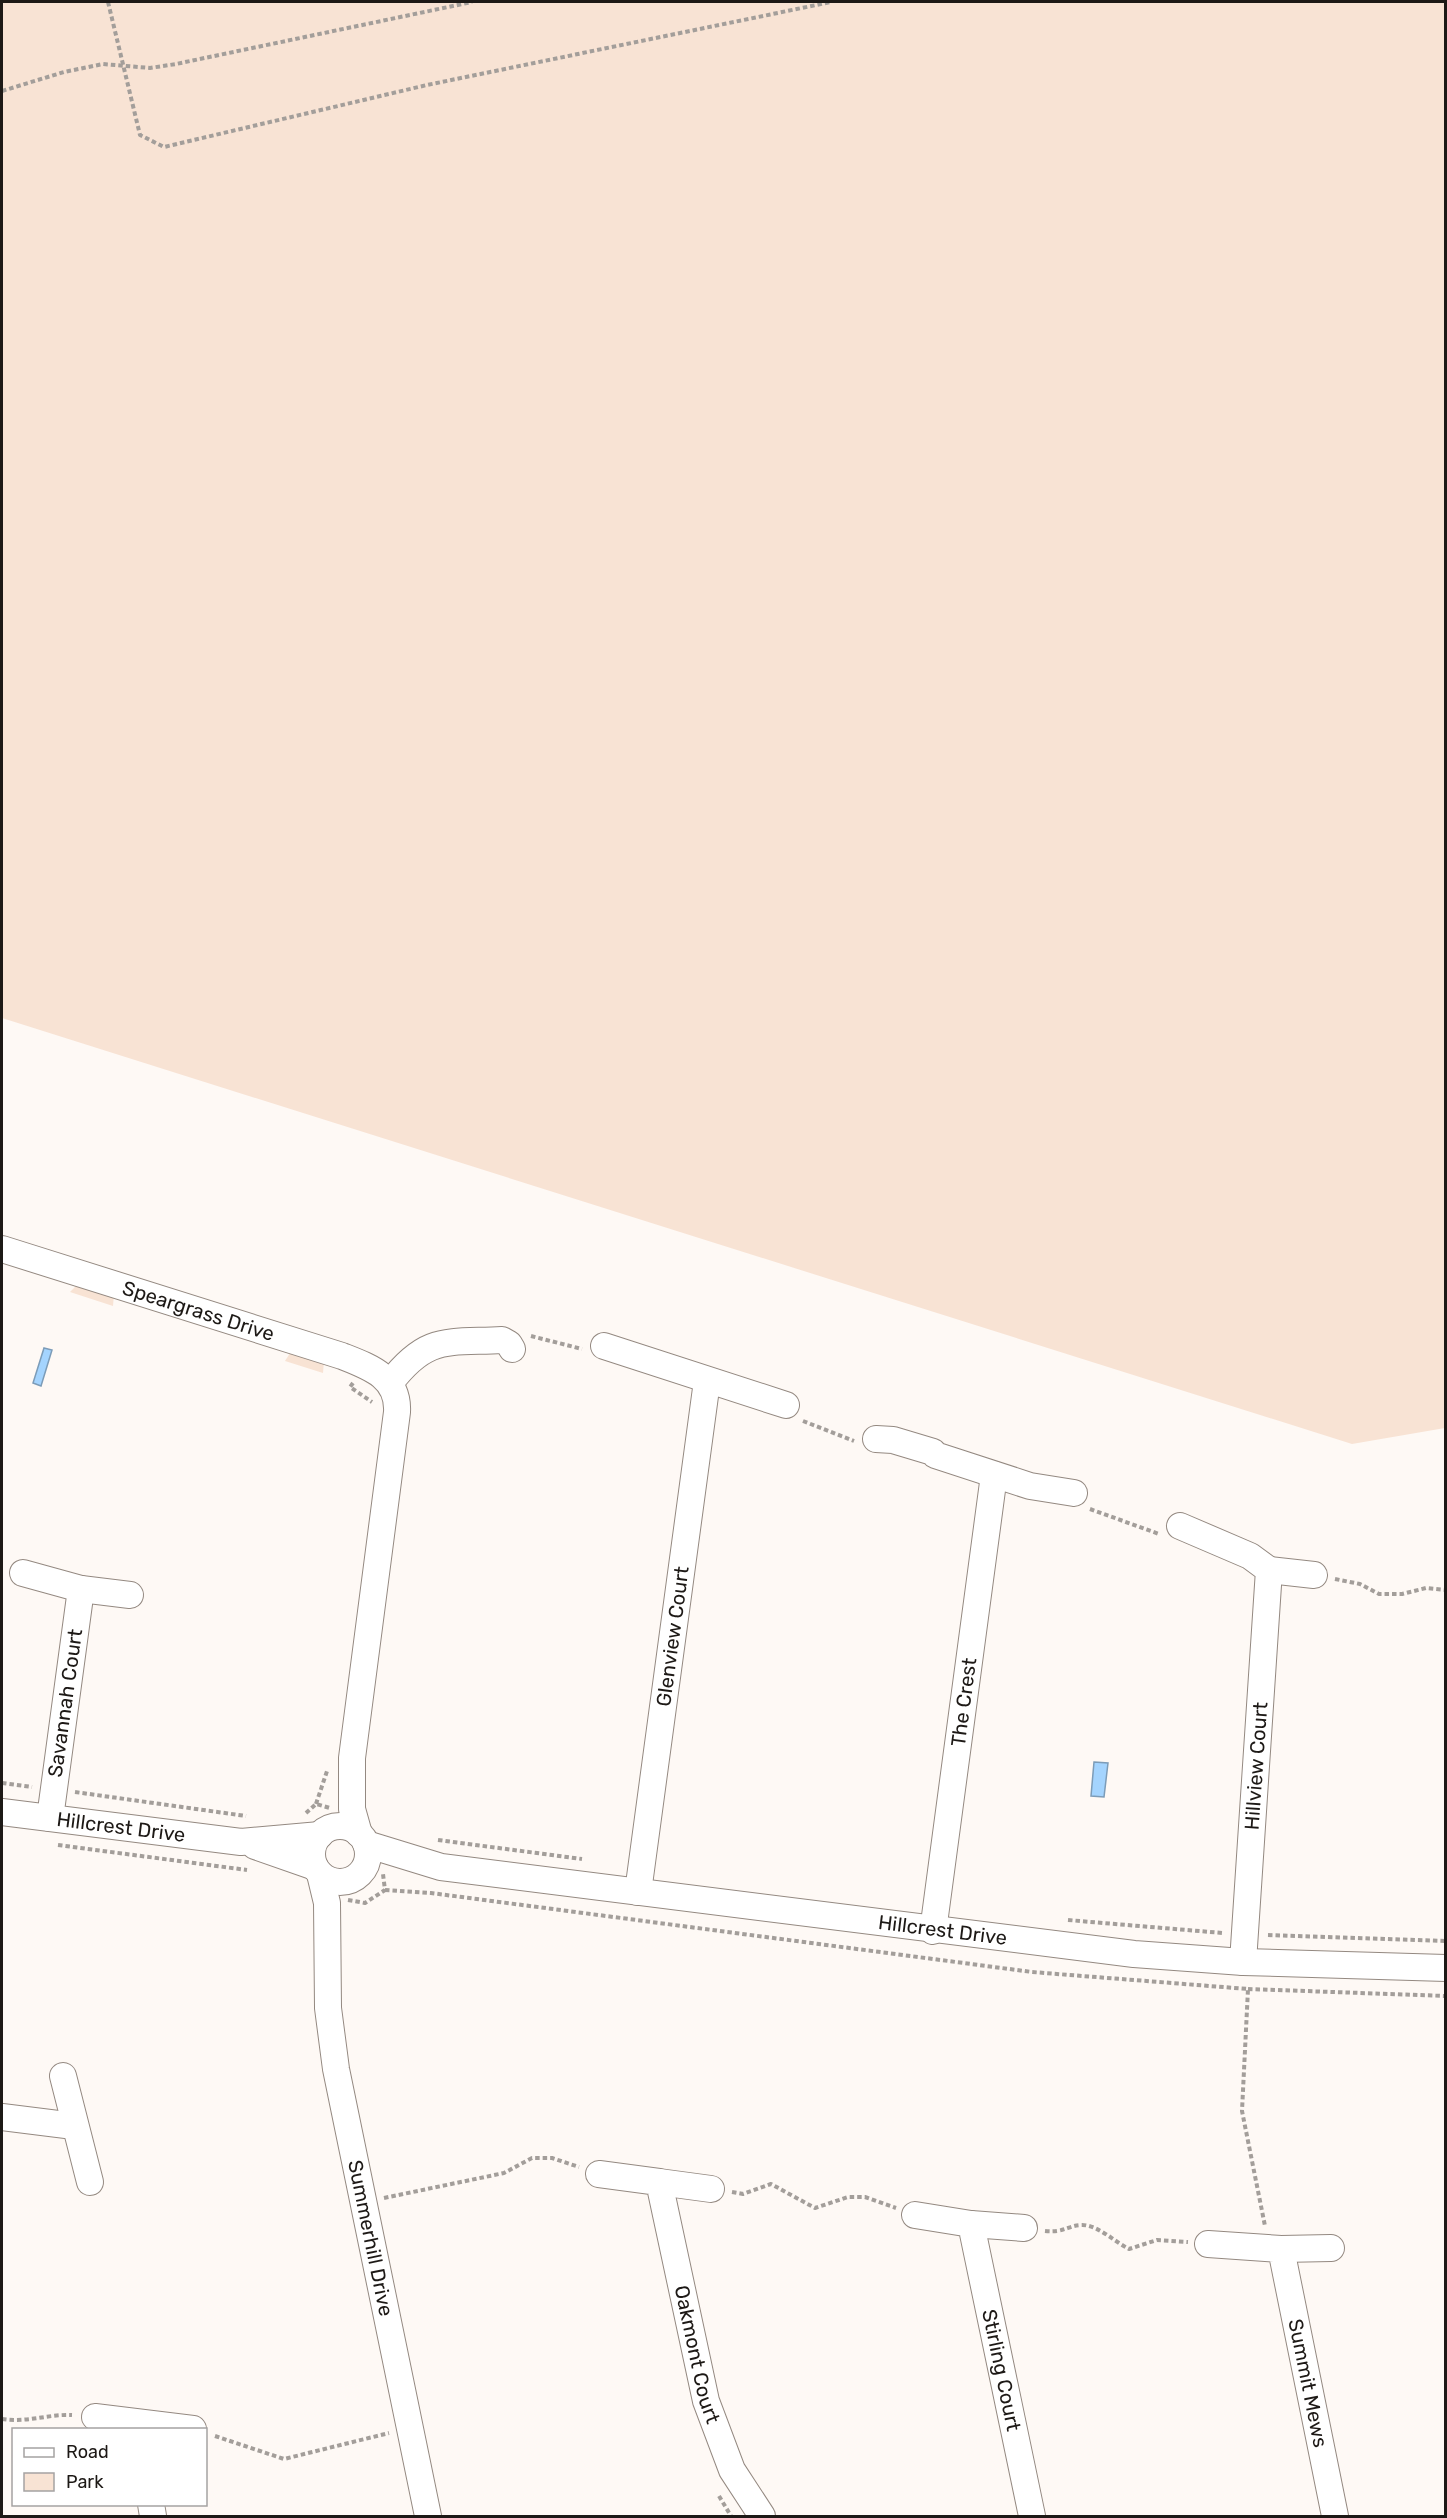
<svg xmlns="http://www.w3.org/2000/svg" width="1447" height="2518" font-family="Rubik,sans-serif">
	<rect width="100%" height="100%" fill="#fef9f5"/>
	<g fill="#f8e3d4">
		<path d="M2 2H1445V1428L1352 1444 2 1018Z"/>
		<path d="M79 1283 114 1294 113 1306 70 1292Z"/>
		<path d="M292 1350 324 1361 323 1373 285 1361Z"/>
	</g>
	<g fill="#a4d4fe" stroke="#7c9cb8" stroke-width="1.5">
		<path d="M44 1348 52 1350 41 1386 33 1383Z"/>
		<path d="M1094 1762 1108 1763 1104 1797 1091 1796Z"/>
	</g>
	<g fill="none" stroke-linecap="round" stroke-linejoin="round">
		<g stroke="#948981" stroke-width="28">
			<g id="minor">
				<path id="s1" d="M2 1249 342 1356C370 1367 399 1377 397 1412L352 1758V1809L359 1834"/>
				<path d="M604 1346 786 1405"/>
				<path d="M390 1383C427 1335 446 1343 502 1340L509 1344 512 1349"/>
				<path d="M876 1439 893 1440 933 1452 935 1455 1030 1486 1074 1493"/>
				<path d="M1180 1526 1250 1556 1269 1570 1243 1962"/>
				<path d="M1269 1570 1314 1575"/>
				<path d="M23 1573 81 1589 50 1818"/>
				<path d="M81 1589 130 1595"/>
				<path id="s2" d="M2 1812 241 1842 320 1835"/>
				<circle cx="340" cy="1854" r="28"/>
				<path id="s3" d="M366 1844 441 1867 1134 1954 1243 1962 1446 1968"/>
				<path d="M255 1846 315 1867"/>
				<path id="s4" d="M320 1874 327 1903 328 2008 336 2069 428 2516"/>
				<path id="s5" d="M638 1892 707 1381"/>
				<path id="s6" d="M933 1931 994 1475"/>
				<path d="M63 2076 90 2182"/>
				<path d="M2 2117 74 2126"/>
				<path id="s7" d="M599 2174 659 2182 706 2401 732 2470 762 2516"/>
				<path d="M659 2182 711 2189"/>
				<path id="s8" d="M915 2215 971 2224 1032 2516"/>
				<path d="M971 2224 1024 2228"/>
				<path id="s9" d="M1208 2244 1281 2249 1335 2516"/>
				<path d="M1281 2249 1331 2248"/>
				<path d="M95 2417 193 2429"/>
				<path d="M151 2504 153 2516"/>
			</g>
		</g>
		<g stroke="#a39e9a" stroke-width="4" stroke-dasharray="4.5 3" stroke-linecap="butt">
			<path d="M108 2 140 135 164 147 427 85 831 2"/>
			<path d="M2 91 64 72 103 64 150 68 176 64 472 2"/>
			<path d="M531 1336 582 1349"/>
			<path d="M353 1383 350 1387 372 1402"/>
			<path d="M803 1421 854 1441"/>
			<path d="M1090 1509 1159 1534"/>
			<path d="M1335 1579 1360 1584 1379 1594H1402L1426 1588 1446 1590"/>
			<path d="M2 1783 32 1787"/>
			<path d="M75 1792 246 1816"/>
			<path d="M316 1804 327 1771"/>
			<path d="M306 1813 316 1804 330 1808"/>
			<path d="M438 1840 582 1859"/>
			<path d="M58 1845 247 1870"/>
			<path d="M385 1890 431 1893 1032 1972 1248 1989 1242 2111 1265 2226"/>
			<path d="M348 1900 365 1903 385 1890 383 1874"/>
			<path d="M1068 1920 1222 1933"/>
			<path d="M1268 1935 1446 1941"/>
			<path d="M1248 1989 1446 1996"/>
			<path d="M732 2192 743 2194 771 2184 815 2208 848 2197H865L896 2208"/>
			<path d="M384 2198 504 2173 532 2158H552L579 2167"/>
			<path d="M1045 2231C1064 2233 1069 2225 1082 2225 1098 2225 1115 2242 1129 2249L1157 2240 1188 2242"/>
			<path d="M2 2419C26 2423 48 2414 72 2415"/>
			<path d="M215 2436 284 2459 389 2433"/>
			<path d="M719 2496 731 2516"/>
		</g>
		<use href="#minor" stroke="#fff" stroke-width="26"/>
	</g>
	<g text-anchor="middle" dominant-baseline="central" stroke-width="5" stroke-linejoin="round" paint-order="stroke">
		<g font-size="20" fill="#1d1916" stroke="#fff">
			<text stroke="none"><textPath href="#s1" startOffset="206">Speargrass Drive</textPath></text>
			<text stroke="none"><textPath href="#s5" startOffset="258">Glenview Court</textPath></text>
			<text transform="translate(65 1703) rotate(-82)">Savannah Court</text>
			<text stroke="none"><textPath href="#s6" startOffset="231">The Crest</textPath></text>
			<text transform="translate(1256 1766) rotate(-86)">Hillview Court</text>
			<text stroke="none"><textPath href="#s2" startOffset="120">Hillcrest Drive</textPath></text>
			<text stroke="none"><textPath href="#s3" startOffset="584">Hillcrest Drive</textPath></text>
			<text stroke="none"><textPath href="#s4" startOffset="369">Summerhill Drive</textPath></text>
			<text stroke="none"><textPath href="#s7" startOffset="237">Oakmont Court</textPath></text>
			<text stroke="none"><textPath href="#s8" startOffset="206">Stirling Court</textPath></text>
			<text stroke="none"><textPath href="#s9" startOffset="210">Summit Mews</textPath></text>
		</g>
	</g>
	<rect width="1447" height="2518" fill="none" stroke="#1d1916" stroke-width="6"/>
	<rect x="12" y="2428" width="195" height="78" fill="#ffffff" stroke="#a5a3a2" stroke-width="1.5"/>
	<rect x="24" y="2448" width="30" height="9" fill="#ffffff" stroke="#a5a3a2" stroke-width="1.5"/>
	<text x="66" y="2458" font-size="18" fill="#1d1916">Road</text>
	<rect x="24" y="2473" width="30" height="18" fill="#f8e3d4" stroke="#a5a3a2" stroke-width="1.5"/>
	<text x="66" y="2488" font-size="18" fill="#1d1916">Park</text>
</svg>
